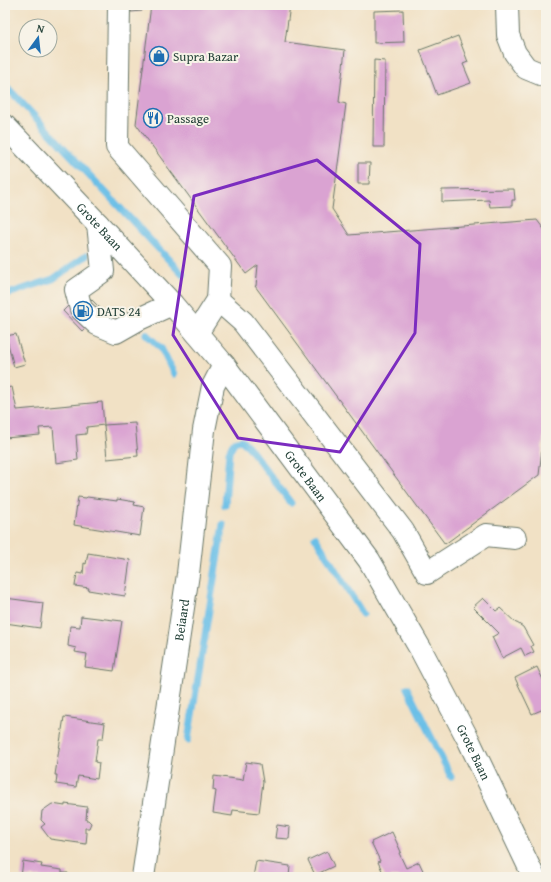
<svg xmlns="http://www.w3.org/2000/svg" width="551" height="882" font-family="'Gentium Book Plus',serif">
	<rect width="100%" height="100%" fill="#f7f3e8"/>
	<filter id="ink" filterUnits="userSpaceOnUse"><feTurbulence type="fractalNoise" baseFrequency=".025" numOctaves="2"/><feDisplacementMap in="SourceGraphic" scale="8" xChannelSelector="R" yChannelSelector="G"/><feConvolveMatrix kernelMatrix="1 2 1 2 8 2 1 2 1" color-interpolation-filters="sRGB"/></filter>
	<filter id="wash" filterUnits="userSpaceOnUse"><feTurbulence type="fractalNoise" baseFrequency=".012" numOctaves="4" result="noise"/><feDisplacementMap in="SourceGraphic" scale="16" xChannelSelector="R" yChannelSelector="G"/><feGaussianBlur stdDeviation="0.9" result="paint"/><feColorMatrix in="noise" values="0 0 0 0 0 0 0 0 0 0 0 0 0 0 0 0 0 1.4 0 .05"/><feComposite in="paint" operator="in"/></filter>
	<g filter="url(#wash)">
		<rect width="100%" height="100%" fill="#f1e1c5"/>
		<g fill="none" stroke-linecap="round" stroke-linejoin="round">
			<g stroke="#6abfe7" stroke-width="7">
				<path d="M5 85 183 275"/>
				<path d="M5 295 53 279 86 256"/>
				<path d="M146 334 161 348 174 374"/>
				<path d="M225 505 229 452 234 442 241 440 248 446 291 503"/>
				<path d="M315 537 363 614"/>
				<path d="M407 688 451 777"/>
				<path d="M188 740 223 524"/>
			</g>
		</g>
		<g id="blocks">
			<g fill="#daa3d2">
				<path d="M131 5H142V11L131 12Z"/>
				<path d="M151 5H290L285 42 345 50 339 102 346 104 332 209 349 235 537 220 546 232V416L539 475 445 544 255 286H256L258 265 246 274 136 124Z"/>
				<path d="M403 10 404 42 374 43V11Z"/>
				<path d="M458 36 468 62 463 64 471 83 437 95 420 50Z"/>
				<path d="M374 60 385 61 384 147H373Z"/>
				<path d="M358 163H370L369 184H358Z"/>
				<path d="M514 189 515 200H512V206L490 207 489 200 442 202V190Z"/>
				<path d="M83 291 103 311 82 331 63 311Z"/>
				<path d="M16 334 25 364 14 367 6 336Z"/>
				<path d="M12 387 17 410 102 402 104 425 135 423 138 456 107 459 104 425 87 427 86 434 76 435 78 460 56 463 53 427 39 428 40 435 5 438V388Z"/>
				<path d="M78 497 86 498 87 497 117 501V499L135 502 134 505 144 507 140 536 74 525Z"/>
				<path d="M88 553 130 560 125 596 88 590 89 588 75 586 77 573 83 574 84 563 86 564Z"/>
				<path d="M5 598 43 603 40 628 5 623Z"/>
				<path d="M483 598 496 611 500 608 516 623H517L523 627 533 645 531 646 534 652 525 656 521 648 502 658 492 637 499 633 473 607Z"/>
				<path d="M81 616 122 621 114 671 85 667 87 654 75 652 76 648 68 646 70 626 80 627Z"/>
				<path d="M537 667 546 686V708L532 714 515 678Z"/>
				<path d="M64 717 105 723 103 739H98L95 762 99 763 97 779 78 776 76 787 56 784 57 775H55Z"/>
				<path d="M246 762 260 764 263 782 259 813 233 810 232 816 213 813 216 791 213 790 214 776 243 780Z"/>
				<path d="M52 804 65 806V804L87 807 86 820H88L91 823 89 828H85V833H87L86 844 50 839 41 827 45 824 41 820 42 811Z"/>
				<path d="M277 825 290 827 289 839 275 838Z"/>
				<path d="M392 832 401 852 399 853 406 868 419 862 426 877H385L378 862 380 861 371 842Z"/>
				<path d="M327 851 334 866 315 875 308 860Z"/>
				<path d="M23 861 42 864 41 867 62 870V873H68L67 877H21Z"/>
				<path d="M256 861 290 866 289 877H253Z"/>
			</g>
		</g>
	</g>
	<g filter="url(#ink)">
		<use href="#blocks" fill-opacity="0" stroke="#687667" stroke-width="1"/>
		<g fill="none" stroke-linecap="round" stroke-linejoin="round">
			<g stroke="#687667" stroke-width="24">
				<g id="minor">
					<path d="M119 5 117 147 220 266 218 300 197 333"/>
					<path d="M507 5 508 35 515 53 526 68 543 75 546 76"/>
					<path d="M98 224 103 271 76 290 81 309 97 324 116 332 139 319 172 304"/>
					<path d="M218 300 243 322 403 531 427 573 486 535 515 538"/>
					<path id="s1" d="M143 877 188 574 204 430 213 386 224 365"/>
				</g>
			</g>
			<g stroke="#687667" stroke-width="24">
				<g id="major">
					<path id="s2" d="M5 126 98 224 172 304 224 365 369 560 421 650 469 741 534 877"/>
				</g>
			</g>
			<use href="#minor" stroke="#fff" stroke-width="22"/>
			<use href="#major" stroke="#fff" stroke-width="22"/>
		</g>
	</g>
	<path fill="none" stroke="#7b2cbf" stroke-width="3" stroke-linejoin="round" d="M317 160 420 244 415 333 340 452 238 438 173 335 194 196Z"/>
	<defs>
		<g id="shop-ring" transform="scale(1)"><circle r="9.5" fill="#f7f3e8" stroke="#1f6fb2" stroke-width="1.5"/><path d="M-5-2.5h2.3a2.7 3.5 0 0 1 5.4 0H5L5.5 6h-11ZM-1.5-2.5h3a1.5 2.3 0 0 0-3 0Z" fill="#1f6fb2"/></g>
		<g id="restaurant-ring" transform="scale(1)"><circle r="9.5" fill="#f7f3e8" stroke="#1f6fb2" stroke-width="1.5"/><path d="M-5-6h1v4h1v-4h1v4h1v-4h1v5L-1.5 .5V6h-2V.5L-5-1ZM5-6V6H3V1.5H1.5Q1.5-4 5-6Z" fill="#1f6fb2"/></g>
		<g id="fuel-ring" transform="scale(1)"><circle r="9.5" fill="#f7f3e8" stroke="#1f6fb2" stroke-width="1.5"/><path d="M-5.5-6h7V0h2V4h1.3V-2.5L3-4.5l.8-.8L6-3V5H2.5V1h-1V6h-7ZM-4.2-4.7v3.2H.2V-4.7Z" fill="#1f6fb2"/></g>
	</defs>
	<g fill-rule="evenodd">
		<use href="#shop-ring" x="159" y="56"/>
		<use href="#restaurant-ring" x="153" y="118"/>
		<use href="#fuel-ring" x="83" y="311"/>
	</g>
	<g text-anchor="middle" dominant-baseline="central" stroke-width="4" stroke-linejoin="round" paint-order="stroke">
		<g font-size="13" fill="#1f3d34" stroke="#f7f3e8" text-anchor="start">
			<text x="173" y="56">Supra Bazar</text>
			<text x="167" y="118">Passage</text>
			<text x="97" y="311">DATS 24</text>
		</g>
		<g font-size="13" fill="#1f3d34" stroke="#f7f3e8">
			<text stroke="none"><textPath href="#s2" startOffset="138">Grote Baan</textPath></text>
			<text stroke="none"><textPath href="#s2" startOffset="462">Grote Baan</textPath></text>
			<text stroke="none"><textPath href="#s1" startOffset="260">Beiaard</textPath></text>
			<text stroke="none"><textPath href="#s2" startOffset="786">Grote Baan</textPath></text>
		</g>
	</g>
	<rect width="551" height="882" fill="none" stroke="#f7f3e8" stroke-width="20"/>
	<g transform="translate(38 38) rotate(15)"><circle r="19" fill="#f7f3e8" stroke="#a1aaa0"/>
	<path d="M0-3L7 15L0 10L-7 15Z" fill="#1f6fb2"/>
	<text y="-6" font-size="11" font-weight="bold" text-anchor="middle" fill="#1f3d34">N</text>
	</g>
</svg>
